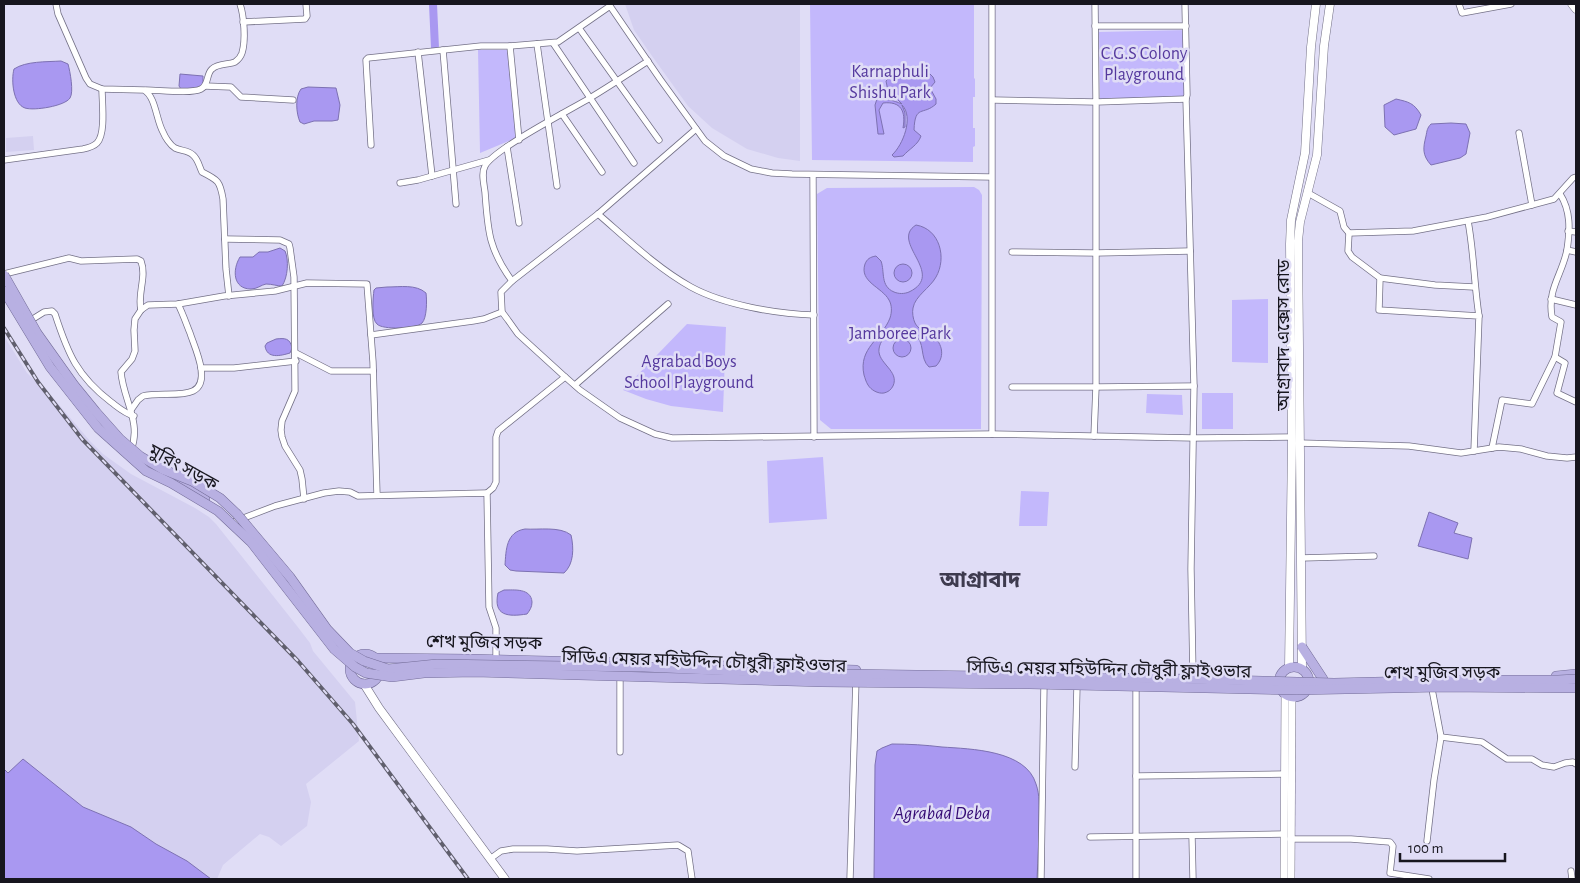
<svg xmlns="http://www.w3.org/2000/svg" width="1580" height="883" font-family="'Alegreya Sans','Noto Sans Bengali',sans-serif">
	<rect width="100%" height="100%" fill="#e0ddf6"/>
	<g fill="#d4d0f0">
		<path d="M625 4H800V161L778 158 747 149 712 128 688 106 652 56 634 30Z"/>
		<path d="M33 136 34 150 6 152V138Z"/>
		<path d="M4 336 27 373 54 399 90 441 103 454 131 474 195 508 209 517 216 524 297 626 310 643 313 651 355 702 359 741 306 784 311 802 307 826 281 846 269 837 260 834 223 865 217 879H211L187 861 156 844 131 827 83 807 23 759 8 774 4 769Z"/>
	</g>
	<g fill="#c3b8fc">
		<path d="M810 4H974V78L975 79V97H973V128H975V146L973 147V162L812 160Z"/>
		<path d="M1188 30 1189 97 1100 99 1099 32Z"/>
		<path d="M478 50H508L516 138 480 153Z"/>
		<path d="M974 187 979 190 982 195 981 429H831L820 420 817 194 827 188Z"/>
		<path d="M1268 299V363L1232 362V300Z"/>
		<path d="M687 324 726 327 723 412 671 406 646 399 623 390Z"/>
		<rect x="1202" y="393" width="31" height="36"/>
		<path d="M1147 394 1182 395 1183 415 1146 413Z"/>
		<path d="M823 457 827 519 769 523 767 461Z"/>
		<path d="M1021 491 1049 492 1047 526H1019Z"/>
	</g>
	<g fill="#a998f1" stroke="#7d71b2">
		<path d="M61 61 68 64C70 71 74 92 70 98 65 106 34 111 25 108 13 104 11 80 14 69 26 61 46 62 61 61Z"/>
		<path d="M180 74 203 76V84L199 88 181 89 179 86Z"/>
		<path d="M924 74H930L933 77 935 82 930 88 936 99V104C923 116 915 104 914 130L921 136C918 145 909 149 903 156L894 157 892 155C903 145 914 117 902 105L905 113V127L903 128C906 111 901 101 883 103L879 110 884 134H878L875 105 877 99C889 99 892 100 902 104L897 99 889 96 886 81 892 75H902L908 77Z"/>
		<path d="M308 87 336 88 340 105 338 120 332 121H314L304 124 300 122C296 113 295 97 301 89Z"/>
		<path d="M1396 99C1409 102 1414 103 1421 115L1416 129 1394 135 1385 127 1384 105Z"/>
		<path d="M1451 123 1466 124 1470 133 1466 154 1460 158 1431 165C1422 155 1423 148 1426 136 1427 131 1427 128 1431 124Z"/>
		<path d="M916 225C940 229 947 258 936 277 930 288 915 296 913 308 912 312 913 319 915 323 918 329 924 331 930 334 942 341 946 356 936 366L929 367C919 358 926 342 914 334 902 324 881 333 879 349 877 363 900 371 893 386 891 390 888 392 884 393 878 394 871 390 868 385 866 382 865 378 864 375 858 348 882 339 890 318 892 312 892 305 889 300 882 287 859 282 865 264 867 259 870 257 876 256L881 261C885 272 880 286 894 292 899 294 904 294 909 292 947 274 889 242 916 225Z"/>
		<path d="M280 248 285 251C289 260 288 277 282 286 277 286 272 284 266 284 261 285 257 289 251 289 233 289 232 270 240 257H253L259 252H268Z"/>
		<circle cx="903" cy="273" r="9"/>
		<path d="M387 287C400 287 416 284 426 293 427 300 427 318 422 323 416 329 382 330 377 324 371 319 373 298 374 290L376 288Z"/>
		<circle cx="902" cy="348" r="9"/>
		<path d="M276 339C285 338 290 338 292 348L290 353C280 356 267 359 265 346L267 343Z"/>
		<path d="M1429 512 1458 523 1454 533 1472 538 1468 559 1418 546Z"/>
		<path d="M525 529C538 530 560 526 571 535 574 548 574 564 564 573L516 571 510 570 505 565C506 550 506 532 525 529Z"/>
		<path d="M504 590C514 590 531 588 532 602 532 607 530 610 527 614 508 617 493 616 498 593Z"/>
		<path d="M892 744C909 744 926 745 942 747 971 749 1026 750 1036 784 1040 795 1039 807 1039 818 1039 838 1038 859 1037 879H874L875 765 877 751 882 748Z"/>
		<path d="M23 759 83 807 131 827 156 844 187 861 211 879H4V769L8 773Z"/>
	</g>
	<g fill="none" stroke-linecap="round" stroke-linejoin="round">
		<path stroke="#a998f1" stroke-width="8" d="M433 4 435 48"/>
		<g stroke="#747187" stroke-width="7">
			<g id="minor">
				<path d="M56 4 58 14 86 78 90 84 102 89 144 90C156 97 156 120 163 132 165 137 170 145 175 148 181 151 188 150 193 155 198 159 199 166 202 172 218 180 220 181 223 199L226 269 229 296"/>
				<path d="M1185 4 1187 95 1186 99 1194 386 1191 569 1193 676"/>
				<path d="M1459 4 1462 13 1511 4"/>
				<path d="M243 22 305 19 307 16 306 4"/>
				<path d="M1095 26H1186"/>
				<path d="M579 28 659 140"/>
				<path d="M553 43 634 163"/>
				<path d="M537 44 557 186"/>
				<path d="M510 46 558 42 610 6 660 79 705 141 724 156 751 169 772 173 792 174 991 177"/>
				<path d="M443 50 456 204"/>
				<path d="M418 52 432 176"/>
				<path d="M205 86 231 87 241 97 293 100"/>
				<path d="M146 90C159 90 191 94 201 89 209 85 206 74 212 69 218 63 228 65 235 62 238 60 241 56 242 53 246 40 244 16 240 4"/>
				<path d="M1186 99 1096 102V387L1194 386"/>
				<path d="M993 100 1096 102 1095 4"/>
				<path d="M562 114 602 172"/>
				<path d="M696 129 598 214 512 281 501 292 502 312 508 320 518 334 563 375 580 390 620 418 655 434 672 438 992 434 1194 438 1292 437"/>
				<path d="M1519 133 1532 205"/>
				<path d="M371 145 366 60 368 58 481 46H510L519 140"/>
				<path d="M507 147 519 223"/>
				<path d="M4 160 83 149C88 148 93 147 97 143 106 134 102 102 102 89"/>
				<path d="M813 175 814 437"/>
				<path d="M400 183 418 180 489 160"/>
				<path d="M1308 193 1340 211 1344 227 1349 233 1413 231 1487 217 1554 199 1573 178 1576 177"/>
				<path d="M1560 194C1571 211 1570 230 1567 250 1562 275 1547 289 1552 317L1561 322 1555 357 1565 363 1557 393 1576 402"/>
				<path d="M598 214C627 239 657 268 691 287 724 305 777 314 814 315"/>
				<path d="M1468 221C1474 253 1474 284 1479 316"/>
				<path d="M1568 231 1576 232"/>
				<path d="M1349 233 1348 251 1352 257 1380 278 1435 285 1474 287"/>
				<path d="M225 239 280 240 289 244 290 248 294 277 295 391 282 421 281 430 282 437 285 446 300 470 302 479 304 499"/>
				<path d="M1567 250 1576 252"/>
				<path d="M1012 252 1095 253 1190 251"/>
				<path d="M4 274 69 258 81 261 137 259 141 261C147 277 137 294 141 310"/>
				<path d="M1380 278 1379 310 1479 316 1474 451"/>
				<path d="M512 281C488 248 488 230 485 192 484 184 481 173 485 166 494 149 570 110 590 98 610 86 628 74 648 61"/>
				<path d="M1551 299 1576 305"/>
				<path d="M28 322 44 312 52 311 55 314C68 354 77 376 111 402 119 408 124 413 134 416"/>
				<path d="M371 335 473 321 484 319 502 312"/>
				<path d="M296 353 331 371H373"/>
				<path d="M201 368H234L296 361"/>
				<path d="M575 385 668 304"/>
				<path d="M1012 387H1096L1094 436"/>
				<path d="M131 410 138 400 143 396C157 392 181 397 193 391 212 382 194 346 190 333 186 323 183 314 178 304"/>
				<path d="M992 434V4"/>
				<path d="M1299 443 1409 446 1461 453 1499 447 1521 449 1547 456 1567 458 1576 457"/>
				<path d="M1492 448 1502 400 1532 404 1555 357"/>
				<path d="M131 450C142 423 123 399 121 372L132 359 135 351 134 330 135 319 141 310 148 305 178 304 224 296 275 291 307 283 367 284 373 362 377 495"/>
				<path d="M487 493 493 488 496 482V437L498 431 565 377"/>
				<path d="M233 522 275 506 324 493 339 491 350 492 358 496 487 493 489 607 496 628V659"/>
				<path d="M1301 558 1374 556"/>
				<path d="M1441 737 1482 742 1507 759H1532L1542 765 1554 767 1565 763 1573 762 1576 764"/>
				<path d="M620 752V674"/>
				<path d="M1075 767 1077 686"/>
				<path d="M1136 776 1285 774"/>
				<path d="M1192 836 1193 879"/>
				<path d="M1090 837 1284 834"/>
				<path d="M1290 839H1351L1390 842 1393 846 1390 873 1429 879"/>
				<path d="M1427 841 1434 780 1441 737 1432 689"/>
				<path d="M490 859 501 851 513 849H547L577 851 678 845 688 851 692 879"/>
				<path d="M1571 871 1572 879"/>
				<path d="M850 879 856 679"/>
				<path d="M1041 879 1044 685"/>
				<path d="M1136 879V686"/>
			</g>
		</g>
		<g stroke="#747187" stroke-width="8">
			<g id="tertiary">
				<path d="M1284 879 1285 695"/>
				<path d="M1291 879 1292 698"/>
			</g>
		</g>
		<g stroke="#747187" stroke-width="9">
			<g id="secondary">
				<path d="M1572 4 1576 9"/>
				<path d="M1289 668 1292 443 1290 244 1291 220 1305 153 1311 47 1316 4"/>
				<path d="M1302 669 1298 241 1300 222 1317 155 1324 46 1330 4"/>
				<path d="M364 684 379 708 505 879"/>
			</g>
		</g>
		<g stroke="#746d99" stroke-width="10">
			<g id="trunk">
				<path d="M178 482 205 499"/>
				<path d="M1302 647 1323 679"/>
				<circle cx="365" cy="669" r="15"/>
				<path d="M377 658 472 659 634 663"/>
				<path d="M664 664 856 670"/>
				<circle cx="1294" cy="682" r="15"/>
				<path d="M1556 676 1576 674"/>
			</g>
		</g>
		<use href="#minor" stroke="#fff" stroke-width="5.5"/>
		<use href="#tertiary" stroke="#fff" stroke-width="7"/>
		<use href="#secondary" stroke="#fff" stroke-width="8"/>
		<use href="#trunk" stroke="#b8b0e2" stroke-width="9"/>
		<g stroke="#605f6d" stroke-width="4">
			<path id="rail" d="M4 328 38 382 82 439 298 661 353 724 468 879"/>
		</g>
		<use href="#rail" stroke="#e0ddf6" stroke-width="2" stroke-dasharray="5.5" stroke-linecap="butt"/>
		<g stroke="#746d99" stroke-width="10" stroke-linecap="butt">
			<g id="trunk-bridge">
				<path d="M4 275 37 333 74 385 96 412 120 439 140 456 162 469 192 481 220 498 237 514 290 577 327 629 350 653 364 661 388 669 437 664 497 665 644 667 780 673 1190 679 1334 683 1456 680H1558L1576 679"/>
				<path d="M4 291 50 367 98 428 146 471 171 483 218 511 251 542 334 649 355 667 366 673 392 677 424 673 475 672 822 682 1030 684 1297 690 1442 687 1576 688"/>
			</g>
		</g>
		<use href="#trunk-bridge" stroke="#b8b0e2" stroke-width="9"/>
	</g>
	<g text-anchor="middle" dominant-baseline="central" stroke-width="5" stroke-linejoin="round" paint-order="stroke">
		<g font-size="18" fill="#55399e" stroke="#e0ddf6">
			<text x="1144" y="54">C.G.S Colony<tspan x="1144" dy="21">Playground</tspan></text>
			<text x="890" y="72">Karnaphuli<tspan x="890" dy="21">Shishu Park</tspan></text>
			<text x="900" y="334">Jamboree Park</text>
			<text x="689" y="362">Agrabad Boys<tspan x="689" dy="21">School Playground</tspan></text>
		</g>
		<g font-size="18" fill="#17161e" stroke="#e0ddf6">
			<text transform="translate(1284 335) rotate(-90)">আগ্রাবাদ এক্সেস রোড</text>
			<text transform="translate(183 468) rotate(29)">মুরিং সড়ক</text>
			<text transform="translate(484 643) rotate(1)">শেখ মুজিব সড়ক</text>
			<text transform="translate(704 662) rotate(2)">সিডিএ মেয়র মহিউদ্দিন চৌধুরী ফ্লাইওভার</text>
			<text transform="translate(1109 670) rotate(1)">সিডিএ মেয়র মহিউদ্দিন চৌধুরী ফ্লাইওভার</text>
			<text x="1442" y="673">শেখ মুজিব সড়ক</text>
		</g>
		<g font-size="19" font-style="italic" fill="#340a74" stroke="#e0ddf6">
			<text x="942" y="813">Agrabad Deba</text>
		</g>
		<g font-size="22" font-weight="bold" fill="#3e3b4f" stroke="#e0ddf6">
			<text x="980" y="580">আগ্রাবাদ</text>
		</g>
	</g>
	<rect width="1580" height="883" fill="none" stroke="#17161e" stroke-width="10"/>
	<path d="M1400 853v8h105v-8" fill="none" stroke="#17161e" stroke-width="2.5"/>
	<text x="1408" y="853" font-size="15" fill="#17161e" stroke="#e0ddf6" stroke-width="4" paint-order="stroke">100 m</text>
</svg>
